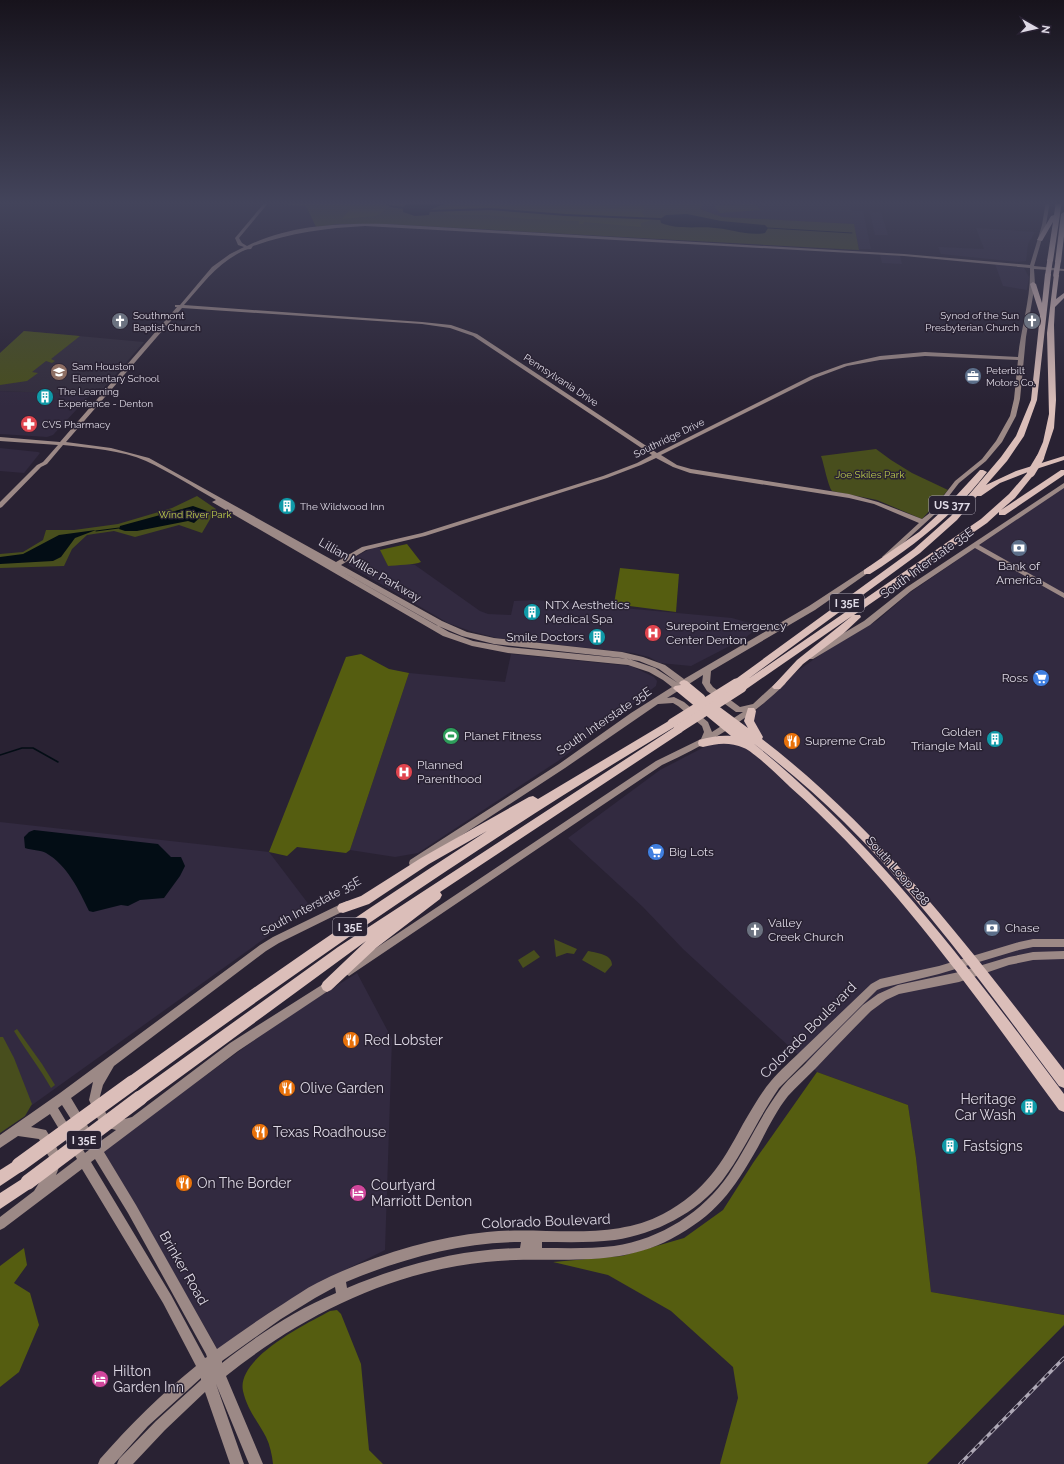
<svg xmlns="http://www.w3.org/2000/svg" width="1064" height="1464" font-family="Raleway,sans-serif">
	<rect width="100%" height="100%" fill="#292233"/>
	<g fill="#322a40">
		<path d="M851 211H863L871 249H859Z"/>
		<path d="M870 212H881L888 235H875Z"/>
		<path d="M976 228 1007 230 1035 232 1028 244 1026 261 1018 262 941 254 938 247 984 249Z"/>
		<path d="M882 254 900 256 902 264 882 263 880 255Z"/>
		<path d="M995 264 1024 268 1029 277 1027 290 1003 286Z"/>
		<path d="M0 391 40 392 90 395 53 435 47 437 0 434Z"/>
		<path d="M0 448 38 452 40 453 24 473 0 471Z"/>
		<path d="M1064 487V1315L931 1292 916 1158 908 1105 817 1072 683 949 643 907 568 838 660 770 735 731 796 672 830 648 878 620 908 594Z"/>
		<path d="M374 547 380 548 388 566 406 563 415 565 480 611 488 614 511 615 514 601 536 600 732 618 760 626 745 638 691 666 660 663 649 657 633 653 497 638 470 631 448 623 348 565 349 560Z"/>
		<path d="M511 654 631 666 654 677 657 681 656 686 558 761 418 853 395 857 350 850 409 673 505 682Z"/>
		<path d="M0 822 269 852 310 906 0 1128Z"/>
		<path d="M357 973 392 1039 385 1250 321 1282 267 1314 218 1350 103 1150 282 1020Z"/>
		<path d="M1064 1358V1464H960Z"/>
	</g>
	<g fill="#332d3d">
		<path d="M705 201H850L854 224 722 217 700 209Z"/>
		<path d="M24 331 144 342 98 395 0 391V353Z"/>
	</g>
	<g fill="#484e1d">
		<path d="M270 201H705L700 209 722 217 854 224 859 250 387 224H338L316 227 306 206 267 203Z"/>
		<path d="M755 203 761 210 720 213 714 206Z"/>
		<path d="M24 331 80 336 51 359 55 361 52 363 46 361 32 372 38 373 27 381 0 385V353Z"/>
		<path d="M876 449 891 460 912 473 948 490 922 519 877 500 832 491C828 486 824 464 821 456Z"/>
		<path d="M197 496 216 509 202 533 179 525 135 537 114 531 87 535 72 549 64 566 0 568V554L23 552 43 540 46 530H74L118 524 172 508Z"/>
		<path d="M554 939 577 949 574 954 567 953 556 957Z"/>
		<path d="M534 950 540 957 523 968 518 960Z"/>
		<path d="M588 951C597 953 612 954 612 965L605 973 582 960Z"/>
		<path d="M17 1029 42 1064 55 1085 51 1088C40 1068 26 1051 14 1031Z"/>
		<path d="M0 1037H3L14 1058 32 1104 25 1116 0 1133Z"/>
	</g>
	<g fill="#555d10">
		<path d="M270 201H388L383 202 390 204 380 214 375 216 342 219 351 208 267 203Z"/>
		<path d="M492 201H600L598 203 611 209 637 203 645 209 641 212 645 217H650L652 220 641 223V227L584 222 583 224H579V221L527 219 489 215H453L435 211C450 203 472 207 489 204Z"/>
		<path d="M407 544 421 562C415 565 396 565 388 566L380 550Z"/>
		<path d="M620 568 679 574 676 612 614 604Z"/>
		<path d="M361 654 389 669 409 673 350 850 346 853 297 847 287 856 269 852 346 657Z"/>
		<path d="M817 1072 908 1105 916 1158 931 1292 1064 1315V1325L927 1464H720L738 1398 733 1367 671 1311 608 1275 553 1262 622 1256 684 1238 723 1210 753 1163Z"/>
		<path d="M24 1248 27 1265 14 1283 30 1293 39 1325 19 1372 0 1387V1266Z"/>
		<path d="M337 1310 341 1314 361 1364 369 1450 383 1464H273C272 1455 270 1445 266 1437 258 1422 247 1409 243 1391 236 1358 306 1324 330 1311Z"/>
	</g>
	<g fill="#030d15">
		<path d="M411 201H480L446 203 430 210 429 215 415 216 403 212V207Z"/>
		<path d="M687 214 721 221 765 225 768 228 765 233C747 236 732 229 715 228 697 226 678 230 661 223L660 219 666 215Z"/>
		<path d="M193 506 207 511 194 523 188 521 137 531H125L119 529 120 526Z"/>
		<path d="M96 530 75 538 61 557 53 561 0 564V557L23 554 59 535Z"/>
		<path d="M34 830 158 844 171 857H181L185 866 180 876 164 898 140 900 128 906 121 905 93 912 89 911C79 890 67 865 46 853 41 850 31 850 25 848L24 837 29 832Z"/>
	</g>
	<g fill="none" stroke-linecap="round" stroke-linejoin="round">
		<g stroke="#030d15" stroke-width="1">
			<path d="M768 228 852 233"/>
			<path d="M96 531 119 528"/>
		</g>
		<path stroke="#030d15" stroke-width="1.5" d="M0 755 22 748H33L58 762"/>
		<path fill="#030d15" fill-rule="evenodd" d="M378 201H383L389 203V205L427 210 490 208 566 214 660 218 662 219 660 220 566 216 490 210 427 212 390 207 388 205Z"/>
		<g fill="#9c8986" fill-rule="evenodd">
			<path d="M266 201H270L239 238 242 243 247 246C289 225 340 223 386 224L904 254 1030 265 1042 225 1046 201H1050L1046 225 1034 266 1064 269V271L1034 269 1035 284 1026 337 1020 399 1016 416 1002 442 986 461 959 483 935 514 887 558 885 559 882 557 919 523 874 504 849 498 690 473 673 467 656 458 641 465 607 478 425 536 366 550 341 565 442 621 467 632 494 638 622 652 643 657 665 665 684 679 809 606 870 566H874L875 568 815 610 711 671 710 683 713 687 740 707 753 704 779 680H785L786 682 785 684C747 721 709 743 662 765L349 976 346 974 344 971 346 968 656 761 701 739 704 732 702 726 678 706 673 703 658 704 565 768 413 867 410 866 409 863 410 860 559 764 631 713 672 687 663 680 649 672 628 665 508 653 472 646 443 636 212 502 216 500C193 487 170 472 146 461 122 450 89 448 63 445L47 464 41 467 2 507 0 508V502L37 465 43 462 58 445 0 441V437L60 442 177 307H175V305H180L212 267 230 254 244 247 238 245 235 238ZM365 226 904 256 1030 268C1031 298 1021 328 1018 357L925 352 880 356 844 364 811 376 657 453 477 334 451 325 422 322 184 305C201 286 216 265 239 253 243 251 246 249 251 249L253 246C290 233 326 228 365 226ZM182 308 422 324 450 328 473 336 652 455 637 463 603 476 422 533 362 547 336 562 149 458 111 448 66 442ZM925 356 1018 360 1014 399 1010 416 996 441 982 459 955 481 931 512 922 519 878 502 849 494 691 469 677 465 661 455 815 378 847 366 880 360ZM336 568 436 625 462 636 494 644 622 658 639 661 659 669 678 683 655 668 629 659 508 647 473 641 449 632ZM703 675 702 683 707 691 736 712H743L712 732 708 722 684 702 674 697 667 698Z"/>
			<path d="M1064 483V488L979 545 1064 593V598L975 548 911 591 870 625 813 659H807L806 657 807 655 864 621 907 587Z"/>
			<path d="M347 901 350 902 352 905 350 908 279 943 266 951 114 1066 103 1085 99 1100 108 1117 121 1120 132 1117 230 1043 328 981 331 979 334 981 336 984 334 987 238 1051 104 1152 136 1205 217 1349C239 1333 261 1318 283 1304 294 1297 305 1289 317 1283 368 1257 429 1238 487 1232 544 1226 610 1242 663 1214 705 1191 721 1165 743 1124 752 1109 760 1094 771 1081 780 1070 792 1060 802 1050 825 1028 848 1006 871 984L880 979 939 966 1019 942 1033 939H1064V947H1033L1019 950 939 974 882 988 877 990 779 1088C758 1118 744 1152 722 1181 697 1213 655 1234 615 1240 591 1243 566 1242 542 1242V1248C566 1248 590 1249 614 1246 661 1239 703 1212 729 1174 747 1147 760 1117 779 1091 786 1081 797 1072 806 1063 825 1043 844 1024 863 1005L878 994 898 985 959 972 1009 957 1033 952 1064 951V959L1033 960 1009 965 959 982 899 994 886 1000 871 1011C852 1030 834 1049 816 1068 807 1077 797 1086 788 1096 776 1111 767 1130 758 1147 733 1191 716 1215 671 1239 613 1270 547 1255 486 1262 389 1272 301 1316 226 1376L263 1464H249L216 1384 244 1464H230L205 1392 165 1430 133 1464H117L119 1459 156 1421 201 1380V1378L148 1426 114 1464H98L100 1459C130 1425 161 1394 196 1366L163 1303 82 1169 4 1228 0 1230V1217L34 1191 47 1170 49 1162V1157L39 1139 18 1136 0 1148V1135L60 1093 260 945 273 937ZM93 1082 89 1100 101 1126 116 1130 98 1143 71 1098ZM62 1105 90 1149 85 1153 58 1108ZM50 1114 77 1159 56 1175C65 1156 56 1146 46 1130L31 1127ZM95 1159 128 1213 206 1354 207 1357 205 1358 171 1295 91 1162ZM521 1242 520 1248C460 1249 402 1265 347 1288L346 1282C401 1259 461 1242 521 1242ZM335 1287 336 1293C295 1310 256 1336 222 1363V1361L281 1319 315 1298Z"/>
		</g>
		<g fill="#dbbeb9" fill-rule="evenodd">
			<path d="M1056 201H1062L1053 261 1050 263 1047 261 1053 222 1042 241 1037 240 1051 216 1054 215Z"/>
			<path d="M1064 212V236L1061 262 1058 264 1055 262 1061 214Z"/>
			<path d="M1048 272 1051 274 1037 400 1024 436 1007 461 986 485 1016 471 1064 456V460L1030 471 1035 473 1015 498 1001 510 1061 470H1064V475L1005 515H999V512L987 523 854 615H860L861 617 844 633 803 664 780 689H774L772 687 797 660 852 616 745 690H739L737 688 739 686 733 685 731 683 733 681 914 549 951 516 1001 457 1016 436 1031 400 1040 315 1030 284 1033 282 1036 284 1042 303 1045 274ZM1028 472 1009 494 981 519 748 679 920 553 957 520 977 496H981L1000 483Z"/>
			<path d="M1054 274 1059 275 1056 299 1064 293V298L1055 307 1054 325 1056 400 1054 428 1044 458 1040 460 1036 458 1043 442 1049 414 1047 333Z"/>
			<path d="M980 470H983L987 472C955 514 914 546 870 574H864V570L919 532 943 510Z"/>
			<path d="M684 680 687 681 704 695 706 698 701 701 709 708 714 704 717 705 748 728 744 721 748 708H754L756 711 754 721 763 737 762 739C883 832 972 951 1064 1070V1088L1059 1086C991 995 925 902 844 822 816 794 785 768 753 743 875 842 970 968 1064 1094V1112L1059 1110C976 997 895 880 790 787 781 778 754 752 744 748 730 742 718 743 703 747L699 746 698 743 699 740C710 737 720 735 731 736L675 690 673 688 675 686 681 685 679 683 681 681Z"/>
			<path d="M672 719 676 720 677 723 676 726C490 837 312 960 137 1088L132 1090 127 1088 125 1083 127 1078C245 993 364 910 487 831L429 864 369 904 343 913 339 912 337 908 339 904 361 896 421 858 529 797 533 796 538 799Z"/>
			<path d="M678 725 683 729 682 732 440 892 442 895 440 899 376 948 331 990 327 992 323 990 321 986 323 982 366 941 145 1103 140 1105 135 1103 133 1098 135 1093 338 947Z"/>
			<path d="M19 1158 24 1160 26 1165 24 1170 0 1186V1170Z"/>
			<path d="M28 1175 33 1177 35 1182 33 1187 0 1209V1193Z"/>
		</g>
		<g stroke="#ada7b5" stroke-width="3.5">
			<path id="rail" d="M960 1464 1064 1358"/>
		</g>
		<use href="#rail" stroke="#292233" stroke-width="2" stroke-dasharray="5.5" stroke-linecap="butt"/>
		<g stroke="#dbbeb9" stroke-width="5.5">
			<path d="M1048 274 1050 261"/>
			<path d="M1056 275 1058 262"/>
		</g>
		<path stroke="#dbbeb9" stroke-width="8" d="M1031 473 1040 458"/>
		<g stroke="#dbbeb9" stroke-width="9">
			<path d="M672 723 736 683"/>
			<path d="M678 729 742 688"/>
		</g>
		<g stroke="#dbbeb9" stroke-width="15">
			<path d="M19 1165 132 1083"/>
			<path d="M28 1182 140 1098"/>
		</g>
	</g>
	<linearGradient id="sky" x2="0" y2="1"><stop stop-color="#17131c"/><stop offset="0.5" stop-color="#43445b"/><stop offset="1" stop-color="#43445b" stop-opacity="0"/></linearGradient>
	<rect width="1064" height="406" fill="url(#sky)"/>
	<defs>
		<g id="church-disc" transform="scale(0.9)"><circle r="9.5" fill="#6b7280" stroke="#292233"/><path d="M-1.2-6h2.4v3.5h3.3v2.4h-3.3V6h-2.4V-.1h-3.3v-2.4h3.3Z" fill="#fff"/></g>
		<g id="school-disc" transform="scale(0.9)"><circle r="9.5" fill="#8d6e63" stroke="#292233"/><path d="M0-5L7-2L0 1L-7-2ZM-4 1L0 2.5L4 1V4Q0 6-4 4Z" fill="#fff"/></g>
		<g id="office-disc" transform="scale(0.9)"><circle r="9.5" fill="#5c6f8a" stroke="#292233"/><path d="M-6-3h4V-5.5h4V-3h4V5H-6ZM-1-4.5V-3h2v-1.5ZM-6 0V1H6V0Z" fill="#fff"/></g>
		<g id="building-disc" transform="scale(0.9)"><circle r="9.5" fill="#0f9aa8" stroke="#292233"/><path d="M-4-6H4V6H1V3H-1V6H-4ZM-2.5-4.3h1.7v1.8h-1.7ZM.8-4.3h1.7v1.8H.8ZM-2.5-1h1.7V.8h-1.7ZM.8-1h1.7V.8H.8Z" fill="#fff"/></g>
		<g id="pharmacy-disc" transform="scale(0.9)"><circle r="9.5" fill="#e0444e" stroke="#292233"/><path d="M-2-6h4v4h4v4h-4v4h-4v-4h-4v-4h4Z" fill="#fff"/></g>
		<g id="bank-disc" transform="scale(0.9)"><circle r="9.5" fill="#5c6f8a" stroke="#292233"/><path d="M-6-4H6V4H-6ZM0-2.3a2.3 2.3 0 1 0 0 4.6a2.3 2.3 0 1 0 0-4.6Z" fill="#fff"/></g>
		<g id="hospital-disc" transform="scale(0.9)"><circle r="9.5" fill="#e0444e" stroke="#292233"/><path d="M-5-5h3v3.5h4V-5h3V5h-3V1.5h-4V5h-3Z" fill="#fff"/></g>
		<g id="supermarket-disc" transform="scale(0.9)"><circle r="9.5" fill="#3f7fe0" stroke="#292233"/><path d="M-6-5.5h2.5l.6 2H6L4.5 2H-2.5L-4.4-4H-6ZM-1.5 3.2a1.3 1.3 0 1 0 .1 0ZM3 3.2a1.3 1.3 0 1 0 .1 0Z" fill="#fff"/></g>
		<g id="stadium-disc" transform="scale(0.9)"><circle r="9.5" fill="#2e9e5b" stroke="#292233"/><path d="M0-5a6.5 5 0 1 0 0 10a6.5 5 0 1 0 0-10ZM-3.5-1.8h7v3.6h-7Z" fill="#fff"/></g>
		<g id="restaurant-disc" transform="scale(0.9)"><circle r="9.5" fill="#e8710a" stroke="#292233"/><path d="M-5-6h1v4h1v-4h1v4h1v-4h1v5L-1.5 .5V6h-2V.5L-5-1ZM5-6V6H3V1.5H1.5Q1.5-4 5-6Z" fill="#fff"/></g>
		<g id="hotel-disc" transform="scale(0.9)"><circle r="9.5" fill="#d1479c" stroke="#292233"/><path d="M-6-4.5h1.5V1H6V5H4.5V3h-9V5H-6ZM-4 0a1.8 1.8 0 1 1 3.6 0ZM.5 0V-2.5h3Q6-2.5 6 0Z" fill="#fff"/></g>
	</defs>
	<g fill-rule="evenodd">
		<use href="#church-disc" x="120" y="321"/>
		<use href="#church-disc" x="1032" y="321"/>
		<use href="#school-disc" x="59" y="372"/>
		<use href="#office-disc" x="973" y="376"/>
		<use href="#building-disc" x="45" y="397"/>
		<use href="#pharmacy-disc" x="29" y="424"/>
		<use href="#building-disc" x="287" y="506"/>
		<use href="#bank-disc" x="1019" y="548"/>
		<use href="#building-disc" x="532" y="612"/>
		<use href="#hospital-disc" x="653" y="633"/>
		<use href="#building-disc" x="597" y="637"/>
		<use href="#supermarket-disc" x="1041" y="678"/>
		<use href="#stadium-disc" x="451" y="736"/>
		<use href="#building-disc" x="995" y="739"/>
		<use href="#restaurant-disc" x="792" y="741"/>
		<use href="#hospital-disc" x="404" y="772"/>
		<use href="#supermarket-disc" x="656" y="852"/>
		<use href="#bank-disc" x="992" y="928"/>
		<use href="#church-disc" x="755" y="930"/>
		<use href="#restaurant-disc" x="351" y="1040"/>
		<use href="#restaurant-disc" x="287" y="1088"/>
		<use href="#building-disc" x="1029" y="1107"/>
		<use href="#restaurant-disc" x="260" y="1132"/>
		<use href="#building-disc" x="950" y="1146"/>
		<use href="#restaurant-disc" x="184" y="1183"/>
		<use href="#hotel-disc" x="358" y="1193"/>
		<use href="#hotel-disc" x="100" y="1379"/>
	</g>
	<g text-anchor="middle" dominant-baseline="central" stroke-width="3" stroke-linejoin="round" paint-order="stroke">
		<g font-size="10" fill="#ded9e5" stroke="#292233" text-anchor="start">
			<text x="133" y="315">Southmont<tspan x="133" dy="12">Baptist Church</tspan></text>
			<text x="1019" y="315" text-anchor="end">Synod of the Sun<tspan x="1019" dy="12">Presbyterian Church</tspan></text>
			<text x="72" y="366">Sam Houston<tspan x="72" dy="12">Elementary School</tspan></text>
			<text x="986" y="370">Peterbilt<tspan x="986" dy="12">Motors Co.</tspan></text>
			<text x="58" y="391">The Learning<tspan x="58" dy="12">Experience - Denton</tspan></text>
			<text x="42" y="424">CVS Pharmacy</text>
			<text x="300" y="506">The Wildwood Inn</text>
		</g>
		<g font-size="10" fill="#ded9e5" stroke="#292233">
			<text transform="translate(561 380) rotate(33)">Pennsylvania Drive</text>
			<text transform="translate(669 438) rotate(-26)">Southridge Drive</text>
		</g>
		<g font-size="10" fill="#bccb4b" stroke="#292233">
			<text x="870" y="474">Joe Skiles Park</text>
			<text x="195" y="514">Wind River Park</text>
		</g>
		<g fill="#292233" stroke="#a8a2b0" stroke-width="1">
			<rect x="929" y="496" width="46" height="18" rx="3"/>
			<rect x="830" y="594" width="34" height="18" rx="3"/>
			<rect x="333" y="918" width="34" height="18" rx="3"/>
			<rect x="67" y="1131" width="34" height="18" rx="3"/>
		</g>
		<g font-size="11" font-weight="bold" fill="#ded9e5">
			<text x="952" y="505">US 377</text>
			<text x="847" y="603">I 35E</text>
			<text x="350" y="927">I 35E</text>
			<text x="84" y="1140">I 35E</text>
		</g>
		<g font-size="12" fill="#ded9e5" stroke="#292233">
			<text transform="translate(927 563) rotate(-36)">South Interstate 35E</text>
			<text transform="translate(370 570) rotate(30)">Lillian Miller Parkway</text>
			<text transform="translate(604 721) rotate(-34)">South Interstate 35E</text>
			<text transform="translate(898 871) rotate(48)">South Loop 288</text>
			<text transform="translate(311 906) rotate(-28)">South Interstate 35E</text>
		</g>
		<g font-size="12" fill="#ded9e5" stroke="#292233" text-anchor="start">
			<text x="1019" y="566" text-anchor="middle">Bank of<tspan x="1019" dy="14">America</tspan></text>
			<text x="545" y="605">NTX Aesthetics<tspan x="545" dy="14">Medical Spa</tspan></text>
			<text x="666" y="626">Surepoint Emergency<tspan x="666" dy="14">Center Denton</tspan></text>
			<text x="584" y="637" text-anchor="end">Smile Doctors</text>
			<text x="1028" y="678" text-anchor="end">Ross</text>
			<text x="982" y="732" text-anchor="end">Golden<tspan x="982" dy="14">Triangle Mall</tspan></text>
			<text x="464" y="736">Planet Fitness</text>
			<text x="805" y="741">Supreme Crab</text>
			<text x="417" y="765">Planned<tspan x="417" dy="14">Parenthood</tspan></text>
			<text x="669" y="852">Big Lots</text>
			<text x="768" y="923">Valley<tspan x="768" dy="14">Creek Church</tspan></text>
			<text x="1005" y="928">Chase</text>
		</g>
		<g font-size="14" fill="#ded9e5" stroke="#292233">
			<text transform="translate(808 1030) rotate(-45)">Colorado Boulevard</text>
			<text transform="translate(546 1221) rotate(-2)">Colorado Boulevard</text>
			<text transform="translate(184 1268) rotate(60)">Brinker Road</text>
		</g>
		<g font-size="14" fill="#ded9e5" stroke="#292233" text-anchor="start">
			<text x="364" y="1040">Red Lobster</text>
			<text x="300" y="1088">Olive Garden</text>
			<text x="1016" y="1099" text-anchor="end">Heritage<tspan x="1016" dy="16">Car Wash</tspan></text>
			<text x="273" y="1132">Texas Roadhouse</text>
			<text x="963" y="1146">Fastsigns</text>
			<text x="197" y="1183">On The Border</text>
			<text x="371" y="1185">Courtyard<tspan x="371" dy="16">Marriott Denton</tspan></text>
			<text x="113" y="1371">Hilton<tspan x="113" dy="16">Garden Inn</tspan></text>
		</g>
	</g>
	<g transform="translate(1036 28) rotate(98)" stroke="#292233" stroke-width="3" paint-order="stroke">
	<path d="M0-3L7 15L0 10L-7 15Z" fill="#ded9e5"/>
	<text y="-6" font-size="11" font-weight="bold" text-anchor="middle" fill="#ded9e5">N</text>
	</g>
</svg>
